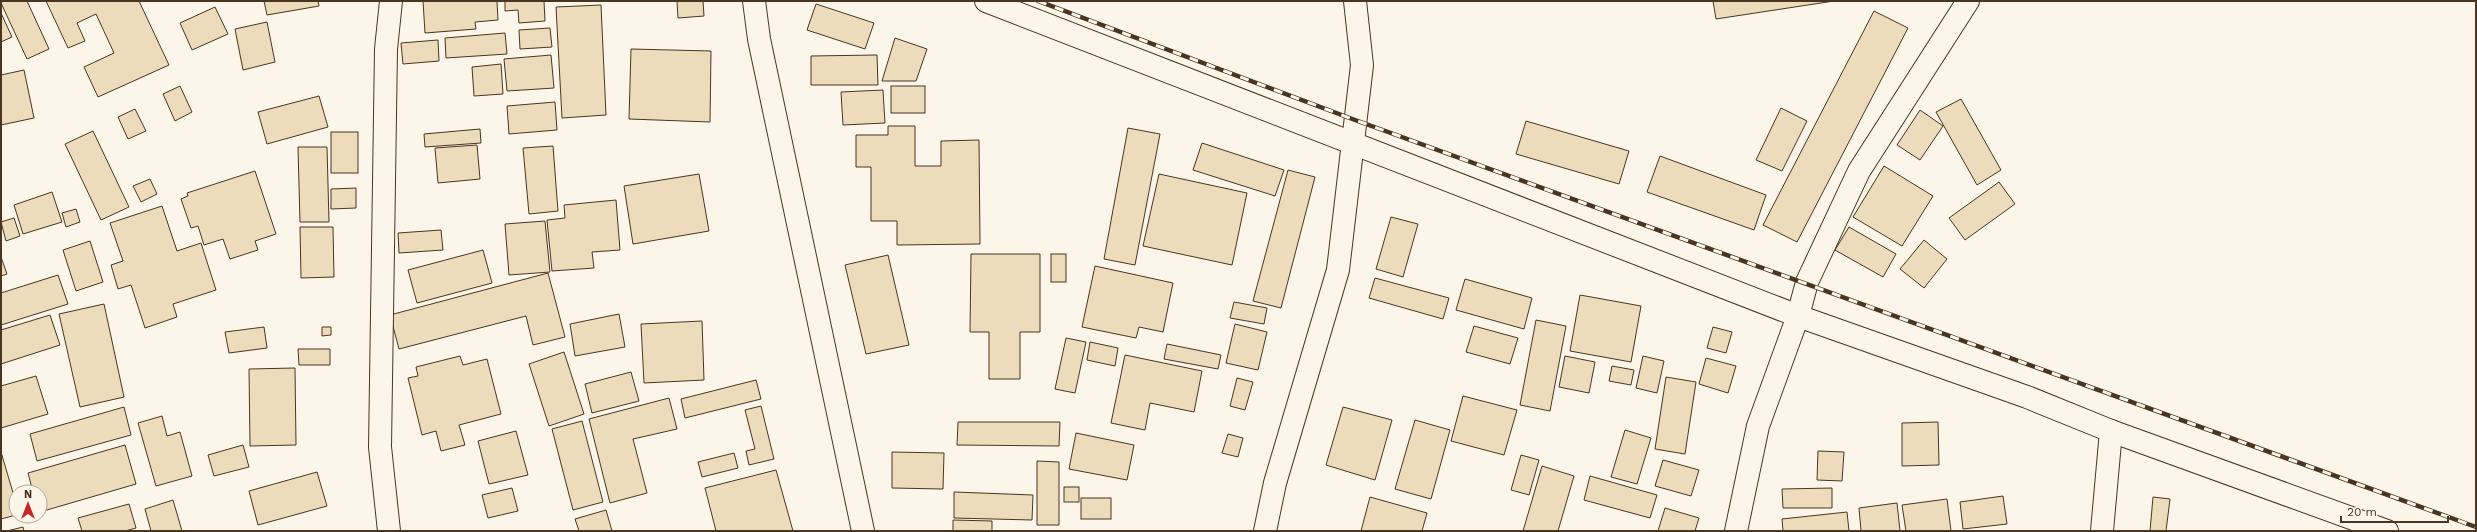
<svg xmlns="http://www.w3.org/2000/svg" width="2477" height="532" font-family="'Work Sans',sans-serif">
	<rect width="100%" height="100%" fill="#fbf6e9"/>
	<g fill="#ecdcbc" stroke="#4a3520">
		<path d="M3 1H27L49 49 27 59 1 3Z"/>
		<path d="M46 1H139L169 65 98 97 84 67 114 53 96 14 77 23 85 41 68 48Z"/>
		<path d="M264 1H318L319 6 267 15Z"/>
		<path d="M423 1H497L498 20 475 22 476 29 425 33Z"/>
		<path d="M505 1H544L545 21 519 23 518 10 505 11Z"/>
		<path d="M677 1H703L704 16 678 18Z"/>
		<path d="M1713 1H1834L1716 19Z"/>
		<path d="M816 4 874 23 865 49 807 30Z"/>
		<path d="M601 5 606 115 562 118 556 7Z"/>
		<path d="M215 7 228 34 192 50 180 23Z"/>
		<path d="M1874 11 1908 28 1797 242 1763 225Z"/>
		<path d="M1 13 12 37 1 42Z"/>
		<path d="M267 22 275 62 243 70 235 29Z"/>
		<path d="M550 28 552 47 520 49 519 30Z"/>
		<path d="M505 33 507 54 446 58 445 38Z"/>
		<path d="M895 38 927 49 916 81H882Z"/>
		<path d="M438 40 439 61 403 64 401 43Z"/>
		<path d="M631 49 711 51 710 122 629 119Z"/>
		<path d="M551 55 554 88 507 91 504 59Z"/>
		<path d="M877 55 878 85H811V56Z"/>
		<path d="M501 64 503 94 474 96 472 67Z"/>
		<path d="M24 70 34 118 1 125V75Z"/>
		<path d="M180 86 192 112 175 121 163 94Z"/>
		<rect x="891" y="86" width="34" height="27"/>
		<path d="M883 90 885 123 843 125 841 92Z"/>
		<path d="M319 96 328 127 267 144 258 112Z"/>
		<path d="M1961 99 2001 170 1977 185 1936 112Z"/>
		<path d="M555 102 557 130 509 134 507 106Z"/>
		<path d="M1781 108 1807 121 1782 171 1756 160Z"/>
		<path d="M135 109 146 131 128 139 118 117Z"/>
		<path d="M1920 110 1943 126 1920 160 1897 145Z"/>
		<path d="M1526 121 1629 151 1619 184 1516 154Z"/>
		<path d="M888 126H915V166H941V141L979 140 980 244 897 245V221H871V167H856V135H888Z"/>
		<path d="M1128 128 1160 134 1135 265 1104 259Z"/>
		<path d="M480 129 481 143 425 147 424 134Z"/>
		<path d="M93 131 129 207 101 220 65 144Z"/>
		<rect x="331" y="132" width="27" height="41"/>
		<path d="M1202 143 1284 170 1275 196 1193 170Z"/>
		<path d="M477 145 480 179 438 183 435 148Z"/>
		<path d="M553 146 558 211 529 214 523 148Z"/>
		<path d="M298 147H327L329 222H300Z"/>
		<path d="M1660 156 1766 195 1754 230 1647 192Z"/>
		<path d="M1884 166 1933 196 1902 246 1853 217Z"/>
		<path d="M1288 170 1315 177 1281 308 1253 301Z"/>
		<path d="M255 171 276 234 255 241 258 250 230 259 223 239 204 245 198 226 191 228 181 199 188 196 187 193Z"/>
		<path d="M699 174 709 231 633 244 624 186Z"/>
		<path d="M1159 174 1247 193 1232 265 1143 246Z"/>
		<path d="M150 179 157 194 141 202 133 186Z"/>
		<path d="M1999 182 2015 204 1965 240 1949 218Z"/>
		<path d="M356 188V208L331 209V189Z"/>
		<path d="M52 192 62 222 23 234 14 205Z"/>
		<path d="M616 200 620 250 592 252 594 268 552 271 547 220 565 218 564 205Z"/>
		<path d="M162 206 177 251 201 243 216 290 173 304 177 317 145 328 131 285 118 289 111 265 123 261 110 223Z"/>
		<path d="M76 209 80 222 66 227 62 213Z"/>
		<path d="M1391 217 1418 224 1403 277 1376 269Z"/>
		<path d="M14 218 20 236 6 241 1 222Z"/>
		<path d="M545 221 550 272 509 275 505 224Z"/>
		<path d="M300 227H333L334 277 301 278Z"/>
		<path d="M1849 227 1896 254 1883 277 1835 250Z"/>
		<path d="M441 230 443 250 399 253 398 233Z"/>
		<path d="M1924 240 1947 259 1924 288 1900 269Z"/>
		<path d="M90 241 103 282 76 291 63 250Z"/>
		<path d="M483 250 492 283 417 303 408 270Z"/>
		<path d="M971 254H1040V332H1020V379H989V332H970Z"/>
		<rect x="1051" y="254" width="15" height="28"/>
		<path d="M888 255 909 345 866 354 845 265Z"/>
		<path d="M1 257 7 274 1 276Z"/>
		<path d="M1095 266 1173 283 1163 332 1139 327 1136 338 1082 327Z"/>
		<path d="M548 273 565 337 533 345 526 316 399 349 390 315Z"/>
		<path d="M58 275 68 304 1 325V293Z"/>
		<path d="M1375 278 1449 298 1443 319 1369 298Z"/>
		<path d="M1465 279 1532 298 1524 329 1456 310Z"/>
		<path d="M1580 295 1641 306 1631 362 1570 351Z"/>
		<path d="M1234 302 1267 308 1264 324 1230 318Z"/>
		<path d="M104 304 124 397 80 407 59 314Z"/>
		<path d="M619 314 625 347 575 356 570 324Z"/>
		<path d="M50 315 60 345 1 364V330Z"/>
		<path d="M1536 320 1566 326 1550 411 1520 405Z"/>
		<path d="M702 321 704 380 644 383 641 324Z"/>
		<path d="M1235 324 1267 332 1258 370 1226 363Z"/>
		<path d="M1474 326 1518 338 1510 364 1466 352Z"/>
		<path d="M264 327 267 348 229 353 225 332Z"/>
		<path d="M322 327H331V335L322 336Z"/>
		<path d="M1713 327 1732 332 1726 353 1707 348Z"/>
		<path d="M1066 338 1086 342 1075 393 1055 389Z"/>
		<path d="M1090 342 1118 348 1115 366 1087 360Z"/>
		<path d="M1167 344 1221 355 1218 369 1164 359Z"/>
		<path d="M298 349H330V365H299Z"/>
		<path d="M564 352 584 414 549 426 529 364Z"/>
		<path d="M1125 355 1202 371 1194 412 1150 403 1145 430 1111 423Z"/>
		<path d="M460 356 463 365 487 359 501 414 459 425 465 445 441 451 436 431 422 435 408 378 418 376 416 367Z"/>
		<path d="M1565 356 1595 362 1589 393 1559 387Z"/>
		<path d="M1643 356 1664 361 1657 393 1636 388Z"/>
		<path d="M1706 358 1736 366 1728 393 1699 384Z"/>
		<path d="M1612 366 1634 370 1631 385 1609 381Z"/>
		<path d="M295 368 296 445 250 446 249 369Z"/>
		<path d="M631 372 639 401 592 413 585 384Z"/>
		<path d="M36 376 48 414 1 428V386Z"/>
		<path d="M1666 377 1696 382 1685 454 1655 449Z"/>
		<path d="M1237 378 1253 382 1245 410 1230 406Z"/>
		<path d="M756 380 761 399 685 418 681 399Z"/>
		<path d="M1463 396 1517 410 1504 455 1451 441Z"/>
		<path d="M669 398 677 429 633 439 647 493 610 503 589 419Z"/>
		<path d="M761 406 774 459 749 465 746 451 755 449 745 410Z"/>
		<path d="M124 407 131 435 37 461 30 434Z"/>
		<path d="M1343 407 1392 420 1375 480 1326 465Z"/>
		<path d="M162 416 167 436 180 432 192 476 156 486 138 423Z"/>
		<path d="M1415 420 1450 430 1431 499 1395 489Z"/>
		<path d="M582 421 603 502 573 510 552 429Z"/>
		<path d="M958 422H1060L1059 446 957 445Z"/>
		<path d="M1938 422 1939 465 1902 466V423Z"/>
		<path d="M1625 430 1651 438 1637 484 1611 477Z"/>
		<path d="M516 431 528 475 489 484 478 441Z"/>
		<path d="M1076 433 1134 445 1127 480 1069 469Z"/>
		<path d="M1228 434 1243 438 1238 457 1222 453Z"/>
		<path d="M125 445 136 484 40 512V492H33L28 473Z"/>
		<path d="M243 445 249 467 214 476 208 455Z"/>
		<path d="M1818 451 1844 452 1842 481 1817 480Z"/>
		<path d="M1 452 16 503V515L1 519Z"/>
		<path d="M892 452 944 453 943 489 892 488Z"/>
		<path d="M734 453 738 468 702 477 698 462Z"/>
		<path d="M1521 455 1539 460 1529 495 1511 490Z"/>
		<path d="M1663 460 1699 470 1691 496 1655 486Z"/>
		<path d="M1037 461 1059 462V525H1037Z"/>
		<path d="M1542 466 1574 476 1558 531H1523Z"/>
		<path d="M776 470 793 531H716L705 488Z"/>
		<path d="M317 472 327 506 258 525 249 491Z"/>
		<path d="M1590 476 1657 495 1650 518 1584 500Z"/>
		<rect x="1064" y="487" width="15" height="15"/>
		<path d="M512 488 518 511 488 518 482 495Z"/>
		<path d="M1832 488V508H1783L1782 489Z"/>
		<path d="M954 492 1033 495 1032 520 954 518Z"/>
		<path d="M2003 496 2007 524 1963 529 1960 502Z"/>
		<path d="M1370 497 1427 513 1422 531H1361Z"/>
		<path d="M2153 497 2170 499 2166 531H2150Z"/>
		<rect x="1081" y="498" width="30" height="21"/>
		<path d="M1947 499 1951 531H1906L1902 505Z"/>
		<path d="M173 500 182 531H151L145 509Z"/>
		<path d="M1897 503 1900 531H1861L1859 508Z"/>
		<path d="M129 504 136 528 125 531H82L78 518Z"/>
		<path d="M1665 508 1699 518 1695 531H1658Z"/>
		<path d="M606 510 612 531H579L575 519Z"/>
		<path d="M1847 512 1849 531H1783L1782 519Z"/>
		<path d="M953 520 992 521V531H953Z"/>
		<path d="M23 527 24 531H7Z"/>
	</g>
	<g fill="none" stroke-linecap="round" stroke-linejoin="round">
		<g stroke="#4a3520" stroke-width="24">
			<g id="minor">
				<path d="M754 1 759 39 863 531"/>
				<path d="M986 1 1798 316 2027 397 2111 431 2387 531"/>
				<path d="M389 531 380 447 386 49 391 1"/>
				<path d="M1265 531 1275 483 1338 270 1362 65 1355 1"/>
				<path d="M1736 531 1758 426 1798 316 1807 282 1859 171 1968 1"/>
				<path d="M2102 531 2111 431"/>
			</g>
		</g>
		<use href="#minor" stroke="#fbf6e9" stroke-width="22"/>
		<g stroke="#4a3520" stroke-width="4.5">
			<path id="rail" d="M1038 1 1355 120 2476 527"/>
		</g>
		<use href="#rail" stroke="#fbf6e9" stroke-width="3" stroke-dasharray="9" stroke-linecap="butt"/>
	</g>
	<rect width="2477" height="532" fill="none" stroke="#4a3520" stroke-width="4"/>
	<g transform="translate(28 504)"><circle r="19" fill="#fbf6e9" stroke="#b4a999"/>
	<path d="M0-3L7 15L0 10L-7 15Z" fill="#c62828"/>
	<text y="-6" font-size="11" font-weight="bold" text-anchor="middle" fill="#4a3520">N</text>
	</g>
	<path d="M2341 516v6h107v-6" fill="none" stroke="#4a3520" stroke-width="2"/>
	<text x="2347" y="516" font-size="12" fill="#4a3520" stroke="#fbf6e9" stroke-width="3" paint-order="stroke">20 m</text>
</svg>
